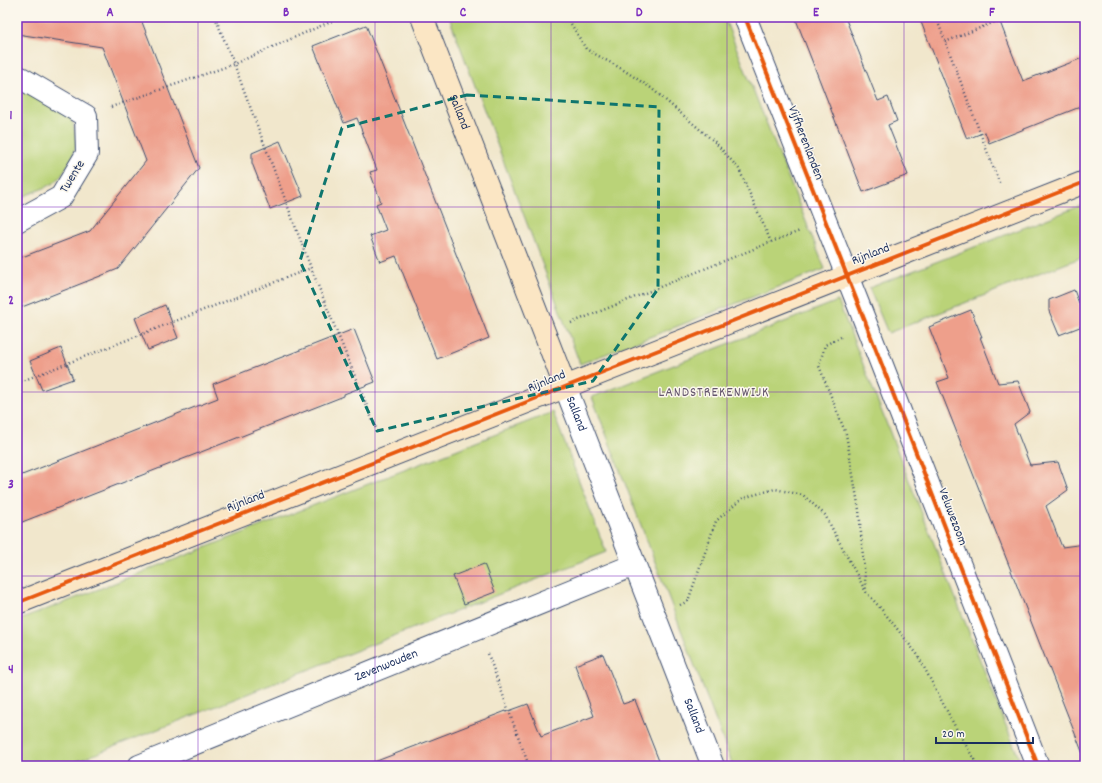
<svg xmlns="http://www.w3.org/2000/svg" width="1102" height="783" font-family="Dekko,sans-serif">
	<rect width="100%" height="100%" fill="#fbf7ec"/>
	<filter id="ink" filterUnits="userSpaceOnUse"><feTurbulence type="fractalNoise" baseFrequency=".025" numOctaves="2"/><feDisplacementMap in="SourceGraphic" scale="8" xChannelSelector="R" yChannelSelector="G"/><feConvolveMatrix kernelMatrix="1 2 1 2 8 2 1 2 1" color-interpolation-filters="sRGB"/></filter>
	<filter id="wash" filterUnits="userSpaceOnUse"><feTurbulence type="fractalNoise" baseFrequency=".012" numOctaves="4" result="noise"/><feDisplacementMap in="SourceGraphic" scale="16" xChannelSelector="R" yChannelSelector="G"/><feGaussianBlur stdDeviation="0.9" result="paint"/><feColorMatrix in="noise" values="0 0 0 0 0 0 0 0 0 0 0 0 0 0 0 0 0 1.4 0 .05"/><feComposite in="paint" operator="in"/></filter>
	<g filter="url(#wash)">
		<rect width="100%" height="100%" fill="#f1e7cc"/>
		<g fill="#bad378" stroke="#6a816b">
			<path d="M449 17H724L825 269 580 364Z"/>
			<path d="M19 89 68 113 73 123 75 134 76 145 73 156 62 175 54 183 44 188 17 199V90Z"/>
			<path d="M1085 204V256L888 333 869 288Z"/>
			<path d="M838 301 1022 766H733L592 397Z"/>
			<path d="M553 412 606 552 65 766H17V621Z"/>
		</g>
		<g id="blocks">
			<g fill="#ee9f8b">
				<path d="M17 17H140L199 168 118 269 17 309V259L90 231 146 161 102 47 17 34Z"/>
				<path d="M795 17H845L878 101 888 97 897 121 888 125 908 175 863 192Z"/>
				<path d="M919 17H998L1023 81 1085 57V105L989 143 985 132 967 139Z"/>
				<path d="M366 25 489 338 437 359 396 256 380 262 370 236 386 230 376 204 381 202 370 172 377 170 357 118 344 123 313 46Z"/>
				<path d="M280 141 303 196 270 209 252 163V153Z"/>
				<path d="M1074 290 1085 319V325L1059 335 1049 311V300Z"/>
				<path d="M165 305 178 338 148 350 135 318Z"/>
				<path d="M971 310 982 337H980L998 383 1018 381 1030 412 1014 424 1030 465 1058 462 1068 490 1046 506 1062 547 1085 544V753L1083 754 937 382 949 378 929 327Z"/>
				<path d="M354 329 375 382 344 394V396L311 409 17 524V477L218 398 213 384Z"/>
				<path d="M61 348 73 379 42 390 30 361Z"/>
				<path d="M484 564 495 592 464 604 453 576Z"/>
				<path d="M603 654 623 704 635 700 661 766H370L369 764 506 711V712L528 704 541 736 594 716 575 665Z"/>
			</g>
		</g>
	</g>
	<g filter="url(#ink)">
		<use href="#blocks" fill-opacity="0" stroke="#3b4b6e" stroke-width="1"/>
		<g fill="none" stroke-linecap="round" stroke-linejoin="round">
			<g stroke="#3b4b6e" stroke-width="24">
				<g id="street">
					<path d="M745 17 866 324 1038 766"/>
					<path d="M17 79 21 78 86 116 87 154 61 197 17 221"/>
					<path id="s1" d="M565 386 713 766"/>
					<path id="s2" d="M139 766 634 565"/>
				</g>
			</g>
			<g stroke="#3b4b6e" stroke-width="24">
				<g id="secondary">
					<path id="s3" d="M422 17 565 386"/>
					<path d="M17 603 1085 182"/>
				</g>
			</g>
			<g stroke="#3b4b6e" stroke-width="2.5" stroke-dasharray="1 3" stroke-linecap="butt">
				<path d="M215 17 234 64 311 268 377 431"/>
				<path d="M567 17 586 49 622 69 651 88 716 143 739 169 771 242"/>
				<path d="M939 25 1000 185"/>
				<path d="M945 42 1007 17"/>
				<path d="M111 107 234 64 341 17"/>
				<path d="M571 323 771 242 800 231"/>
				<path d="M841 337 825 345 819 366 846 434 859 510 866 591"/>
				<path d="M17 383 311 268"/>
				<path d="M680 605 688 601 716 521 743 498 775 489 803 495 825 515 866 592 883 611 917 654 957 730 978 766"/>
				<path d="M488 654 529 766"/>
			</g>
			<use href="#street" stroke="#fff" stroke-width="22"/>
			<use href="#secondary" stroke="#fbe6c4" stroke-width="22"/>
			<g stroke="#fbf7ec" stroke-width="6">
				<g id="cycleway">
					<path d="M745 17 866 324 1038 766"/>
					<path d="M17 603 1085 182"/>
				</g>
			</g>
			<use href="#cycleway" stroke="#e8590c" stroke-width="4"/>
		</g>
	</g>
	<path fill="none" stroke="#0f766e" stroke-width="3" stroke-dasharray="8 5" stroke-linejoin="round" d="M467 95 659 107 658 289 593 381 377 431 300 261 342 128Z"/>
	<path fill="none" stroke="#7b2cbf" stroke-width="1" stroke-opacity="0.55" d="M198 17V766M375 17V766M551 17V766M727 17V766M904 17V766M17 207H1085M17 392H1085M17 576H1085"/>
	<g text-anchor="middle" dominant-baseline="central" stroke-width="3" stroke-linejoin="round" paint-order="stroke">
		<g font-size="13" fill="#1b2f5e" stroke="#fbf7ec">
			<text stroke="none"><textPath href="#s3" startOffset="102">Salland</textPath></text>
			<text transform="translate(805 143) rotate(69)">Vijfherenlanden</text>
			<text transform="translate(73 177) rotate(-58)">Twente</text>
			<text transform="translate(871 255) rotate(-21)">Rijnland</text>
			<text transform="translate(547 382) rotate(-22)">Rijnland</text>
			<text stroke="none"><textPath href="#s1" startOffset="30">Salland</textPath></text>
			<text transform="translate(246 502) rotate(-21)">Rijnland</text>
			<text transform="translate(952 517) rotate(69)">Veluwezoom</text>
			<text stroke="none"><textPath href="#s2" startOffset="267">Zevenwouden</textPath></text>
			<text stroke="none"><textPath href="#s1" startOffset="354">Salland</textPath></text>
		</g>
		<g font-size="14" letter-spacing="1" fill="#65566e" stroke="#fbf7ec">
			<text x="714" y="393">LANDSTREKENWIJK</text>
		</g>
	</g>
	<rect width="1102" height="783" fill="none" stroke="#fbf7ec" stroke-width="44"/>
	<path d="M936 737v6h97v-6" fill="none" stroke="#1b2f5e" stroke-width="2"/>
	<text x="942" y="737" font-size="12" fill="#1b2f5e" stroke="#fbf7ec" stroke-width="3" paint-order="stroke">20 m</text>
	<rect x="22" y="22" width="1058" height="739" fill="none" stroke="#7b2cbf" stroke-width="1.5"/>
	<g font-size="13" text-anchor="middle" font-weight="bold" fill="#7b2cbf">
		<text x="110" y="16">A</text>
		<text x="286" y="16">B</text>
		<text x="463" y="16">C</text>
		<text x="639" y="16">D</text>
		<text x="816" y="16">E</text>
		<text x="992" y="16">F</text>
		<text x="11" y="119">1</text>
		<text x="11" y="304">2</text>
		<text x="11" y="488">3</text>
		<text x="11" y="673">4</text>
	</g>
</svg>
